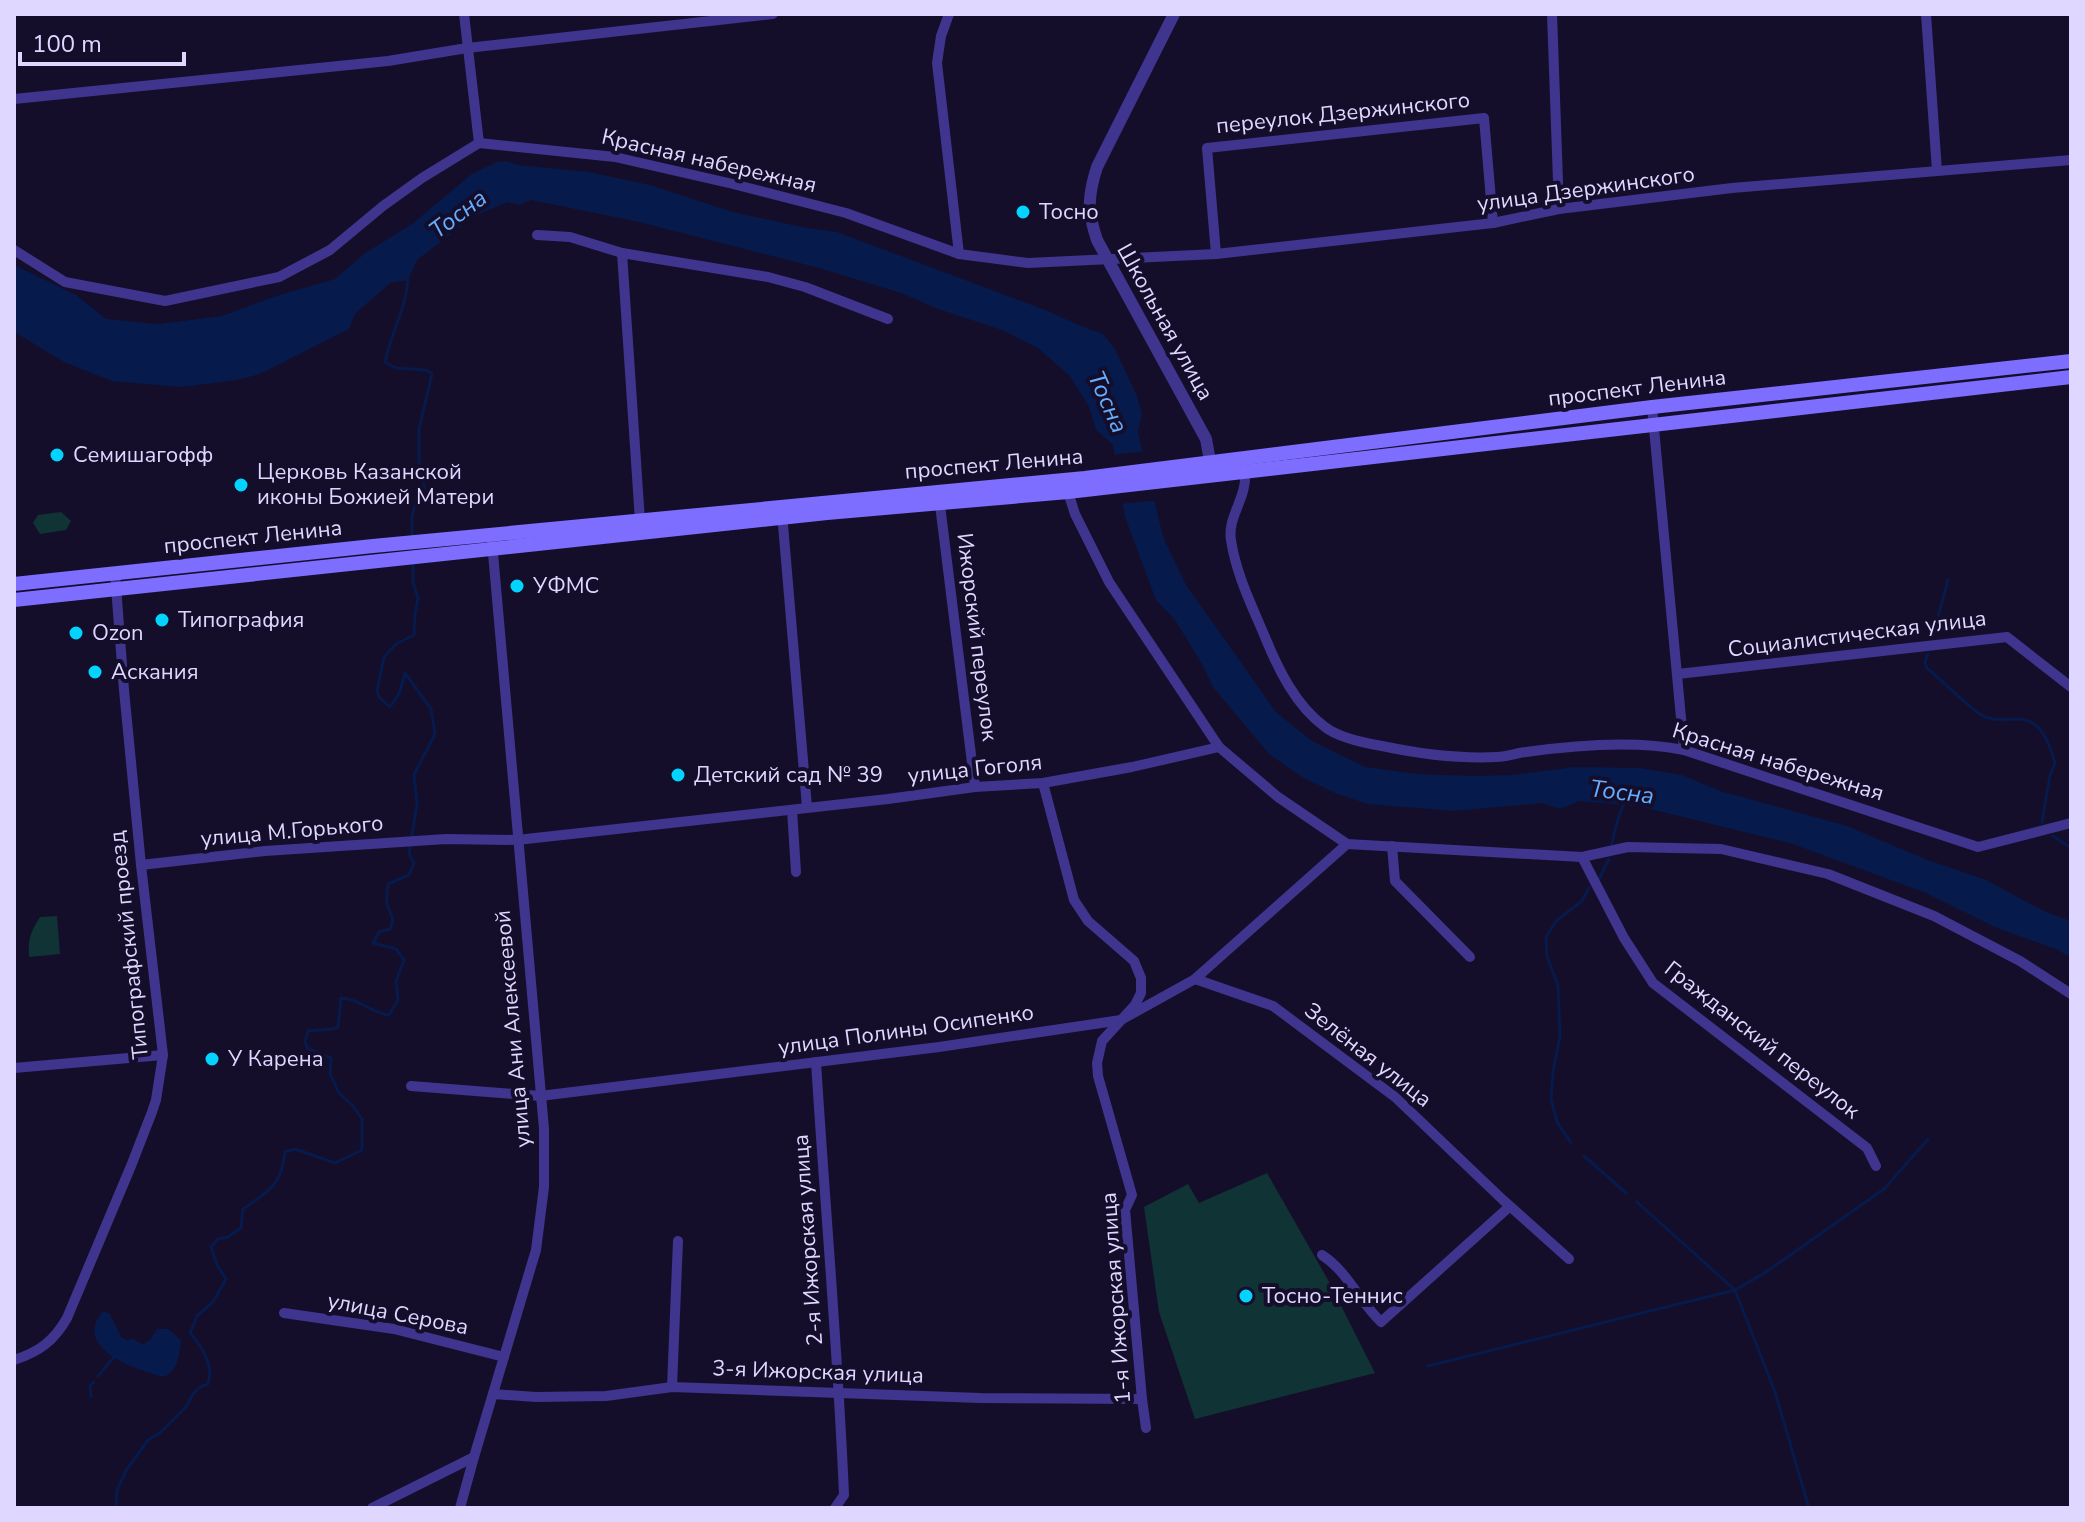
<svg xmlns="http://www.w3.org/2000/svg" width="2085" height="1522" font-family="'Nunito Sans',sans-serif">
	<rect width="100%" height="100%" fill="#150e2a"/>
	<g fill="#103435">
		<path d="M61 512 71 521 66 530 40 534 33 523 38 515Z"/>
		<path d="M57 916 60 954 29 957C28 939 30 933 40 917Z"/>
		<path d="M1267 1173 1328 1280 1375 1373 1195 1419 1159 1312 1144 1207 1188 1184 1199 1203Z"/>
	</g>
	<g fill="#061a4c">
		<path d="M506 161 518 165 589 172 650 185 733 212 806 228 837 232 1048 311 1081 326 1103 334 1115 349 1137 396 1142 414 1138 432 1159 520 1164 539 1186 585 1276 712 1312 741 1365 767 1417 774 1474 776 1512 775 1575 767 1640 768 1682 775 1720 791 1847 826 1925 859 1986 880 2044 911 2071 921V958L2058 950 1997 928 1926 893 1793 844 1638 806 1579 801 1560 809 1542 803 1454 811 1368 804 1335 793 1302 777 1269 754 1213 687 1202 664 1175 620 1156 600 1125 517 1113 445 1096 430 1089 407 1070 376 1038 348 1002 330 938 309 901 293 819 268 639 222 531 200 520 205 507 202 473 217 417 260 408 280 390 283 355 314 349 329 260 374 238 380 180 387 112 381 64 362 14 332V265L76 295 106 319 158 324 222 316 276 296 335 279 365 253 412 224 473 173 497 162Z"/>
		<path d="M103 1311 110 1314 121 1337 128 1341 131 1338 143 1344 150 1340 157 1329H168L181 1340C179 1355 179 1370 164 1377 137 1370 71 1349 103 1311Z"/>
	</g>
	<path fill="#150e2a" d="M1147 451 1158 500 1119 504 1111 455Z"/>
	<g fill="none" stroke-linecap="round" stroke-linejoin="round">
		<g stroke="#061a4c" stroke-width="3">
			<path d="M408 279C406 310 391 332 385 362L396 368 426 370 432 374 419 429V462L426 494 417 498 412 516V537"/>
			<path d="M1933 636 1948 580"/>
			<path d="M1928 654 1925 662 1927 668C1944 682 1961 701 1980 714 1997 725 2013 715 2029 721 2044 727 2051 749 2055 763L2050 775 2042 822"/>
			<path d="M2053 836 2071 848"/>
			<path d="M1611 847C1615 831 1617 816 1625 802"/>
			<path d="M1599 879 1609 859"/>
			<path d="M1571 1143 1557 1122 1551 1099 1553 1072 1560 1036 1558 986 1547 956 1546 937 1556 921 1582 901 1589 888"/>
			<path d="M1584 1156 1626 1193"/>
			<path d="M1637 1202 1735 1290 1775 1392 1809 1508"/>
			<path d="M1428 1366 1735 1290 1766 1272 1884 1189 1928 1139"/>
			<path d="M98 1376 114 1357"/>
			<path d="M91 1397 90 1386 94 1382"/>
			<path d="M116 1508 117 1490 127 1469 148 1440 161 1432 186 1407 193 1394 200 1387 208 1384C214 1365 203 1348 190 1333L197 1316 213 1302 226 1279 217 1265 211 1247 218 1239 228 1237 241 1228 243 1209C268 1192 282 1185 285 1152L295 1149 335 1163 362 1150V1119L353 1106 339 1093 330 1074 331 1058 307 1048 305 1041 308 1031 333 1029 338 1027 341 998C361 999 371 1013 389 1015L398 1000 396 981 404 960 396 949 373 943 379 932 390 929C396 918 390 915 387 904 386 899 387 890 388 884L409 875 414 863 409 854 417 804 414 775 435 734 431 709 405 673 399 694 390 707 379 697 377 691 384 657 396 644 414 635 415 614 418 598 413 582V561"/>
		</g>
		<g stroke="#3f358e" stroke-width="10">
			<path d="M464 14 479 143"/>
			<path d="M949 14 941 36 937 63 959 254"/>
			<path d="M1552 14 1559 209"/>
			<path d="M1926 14 1937 171"/>
			<path d="M14 99 388 61 467 48 773 14"/>
			<path d="M537 235 570 237 622 253 768 277 805 287 888 319"/>
			<path d="M14 250 65 282 165 301 279 277 330 250 383 206 422 178 479 143 615 157 733 184 846 213 959 254 1028 263 1216 254 1493 223 1559 209 1732 188 2071 160"/>
			<path d="M622 253 640 521"/>
			<path d="M1216 254 1207 148 1484 118 1493 223"/>
			<path d="M1652 407 1684 750"/>
			<path d="M1245 470C1248 498 1227 516 1231 540 1236 574 1252 606 1265 637 1278 669 1296 706 1325 727 1339 738 1364 743 1382 746 1420 754 1458 759 1497 757 1507 757 1516 753 1526 752 1575 745 1635 740 1684 750L1978 847 2071 823"/>
			<path d="M1068 492 1075 514 1109 582 1219 747 1278 797 1347 844 1582 857 1628 847 1721 849 1828 874 1934 916 2020 961 2071 994"/>
			<path d="M939 497 975 787"/>
			<path d="M782 513 807 807"/>
			<path d="M1678 674 2007 637 2071 687"/>
			<path d="M1043 783 1074 900 1088 921 1134 961 1141 978V993L1135 1005 1102 1041 1097 1063 1098 1076 1132 1195 1125 1210 1142 1399 1146 1428"/>
			<path d="M792 810 796 872"/>
			<path d="M1392 846 1395 881 1470 957"/>
			<path d="M1582 857 1624 938 1653 983 1867 1148 1876 1166"/>
			<path d="M141 865 265 851 446 839 517 840 888 799 975 787 1043 783 1132 767 1219 747"/>
			<path d="M1195 979 1273 1006 1395 1097 1503 1200 1569 1259"/>
			<path d="M816 1062C825 1206 838 1351 844 1495L835 1508"/>
			<path d="M14 1068 163 1055"/>
			<path d="M411 1086 540 1096 939 1047 1121 1020 1195 979 1347 844"/>
			<path d="M1322 1255C1348 1272 1359 1301 1381 1322L1509 1207"/>
			<path d="M284 1313 394 1329 504 1357"/>
			<path d="M14 1360C39 1352 54 1341 67 1318L131 1166 152 1112 156 1100 163 1055 141 865 124 690 115 574"/>
			<path d="M672 1387 678 1241"/>
			<path d="M493 1394 536 1397 606 1396 672 1387 980 1398 1142 1399"/>
			<path d="M372 1508 474 1457"/>
			<path d="M460 1508 474 1457 536 1250 544 1187V1129L492 542"/>
		</g>
		<path stroke="#3f358e" stroke-width="12" d="M1174 14 1097 167C1088 195 1087 211 1097 240L1206 439 1212 472"/>
		<g stroke="#7d6eff" stroke-width="14">
			<path d="M14 584 373 546 1085 478 1652 407 2071 361"/>
			<path d="M14 600 827 513 1068 492 2071 377"/>
		</g>
	</g>
	<g fill="#03d4ff" stroke="#150e2a" stroke-width="3">
		<circle cx="1023" cy="212" r="8"/>
		<circle cx="57" cy="455" r="8"/>
		<circle cx="241" cy="485" r="8"/>
		<circle cx="517" cy="586" r="8"/>
		<circle cx="162" cy="620" r="8"/>
		<circle cx="76" cy="633" r="8"/>
		<circle cx="95" cy="672" r="8"/>
		<circle cx="678" cy="775" r="8"/>
		<circle cx="212" cy="1059" r="8"/>
		<circle cx="1246" cy="1296" r="8"/>
	</g>
	<g text-anchor="middle" dominant-baseline="central" stroke-width="8" stroke-linejoin="round" paint-order="stroke">
		<g font-size="22" fill="#dfd7ff" stroke="#150e2a">
			<text transform="translate(1343 113) rotate(-6)">переулок Дзержинского</text>
			<text transform="translate(709 161) rotate(13)">Красная набережная</text>
			<text transform="translate(1586 189) rotate(-8)">улица Дзержинского</text>
			<text transform="translate(1165 322) rotate(61)">Школьная улица</text>
			<text transform="translate(1637 388) rotate(-7)">проспект Ленина</text>
			<text transform="translate(994 464) rotate(-5)">проспект Ленина</text>
			<text transform="translate(253 537) rotate(-6)">проспект Ленина</text>
			<text transform="translate(1857 634) rotate(-7)">Социалистическая улица</text>
			<text transform="translate(977 637) rotate(83)">Ижорский переулок</text>
			<text transform="translate(1778 762) rotate(17)">Красная набережная</text>
			<text transform="translate(975 769) rotate(-6)">улица Гоголя</text>
			<text transform="translate(292 831) rotate(-5)">улица М.Горького</text>
			<text transform="translate(129 945) rotate(-96)">Типографский проезд</text>
			<text transform="translate(513 1029) rotate(-95)">улица Ани Алексеевой</text>
			<text transform="translate(906 1030) rotate(-8)">улица Полины Осипенко</text>
			<text transform="translate(1762 1040) rotate(38)">Гражданский переулок</text>
			<text transform="translate(1368 1055) rotate(38)">Зелёная улица</text>
			<text transform="translate(808 1240) rotate(-94)">2-я Ижорская улица</text>
			<text transform="translate(1116 1298) rotate(-94)">1-я Ижорская улица</text>
			<text transform="translate(398 1314) rotate(11)">улица Серова</text>
			<text transform="translate(818 1372) rotate(2)">3-я Ижорская улица</text>
		</g>
		<g font-size="22" fill="#dfd7ff" stroke="#150e2a" text-anchor="start">
			<text x="1039" y="212">Тосно</text>
			<text x="73" y="455">Семишагофф</text>
			<text x="257" y="472">Церковь Казанской<tspan x="257" dy="25">иконы Божией Матери</tspan></text>
			<text x="533" y="586">УФМС</text>
			<text x="178" y="620">Типография</text>
			<text x="92" y="633">Ozon</text>
			<text x="111" y="672">Аскания</text>
			<text x="694" y="775">Детский сад № 39</text>
			<text x="228" y="1059">У Карена</text>
			<text x="1262" y="1296">Тосно-Теннис</text>
		</g>
		<g font-size="24" font-style="italic" fill="#65adff" stroke="#150e2a">
			<text transform="translate(458 214) rotate(-37)">Тосна</text>
			<text transform="translate(1108 402) rotate(66)">Тосна</text>
			<text transform="translate(1622 792) rotate(7)">Тосна</text>
		</g>
	</g>
	<rect width="2085" height="1522" fill="none" stroke="#dfd7ff" stroke-width="32"/>
	<path d="M20 52v12h164v-12" fill="none" stroke="#dfd7ff" stroke-width="4"/>
	<text x="32" y="52" font-size="24" fill="#dfd7ff" stroke="#150e2a" stroke-width="6" paint-order="stroke">100 m</text>
</svg>
